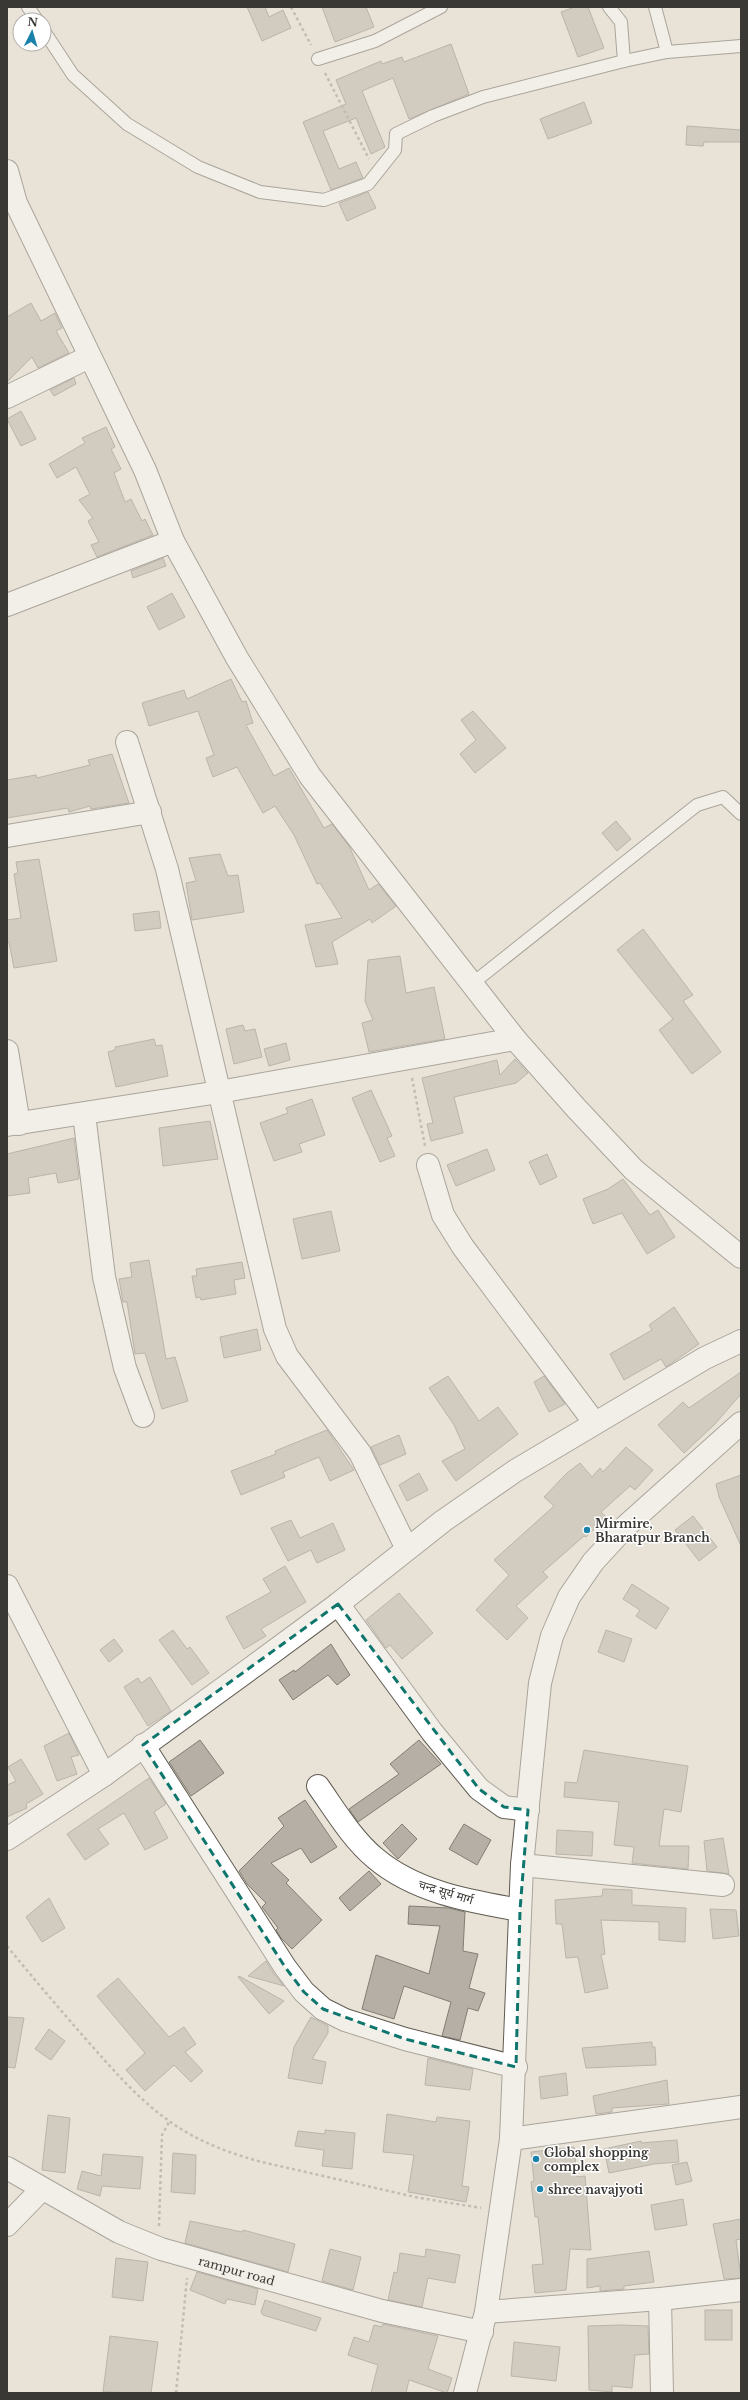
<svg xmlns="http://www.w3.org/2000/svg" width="748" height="2400" font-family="'Libre Baskerville','Noto Sans Devanagari',serif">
	<rect width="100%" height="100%" fill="#e8e2d7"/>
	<g fill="#b5afa5" stroke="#837d74">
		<path d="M247 7H265L269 17 283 10 291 28 262 41Z"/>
		<path d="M322 7H366L374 27 335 42Z"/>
		<path d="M575 7H588L604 48 578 57 561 12Z"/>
		<path d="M451 44 469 94 409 119 393 78 362 91 385 147 371 154 356 118 323 131 339 169 356 162 363 178 331 190 303 122 346 104 336 80 381 61 382 64 402 57 404 62Z"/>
		<path d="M584 102 592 123 548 139 540 119Z"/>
		<path d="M687 126 741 130V142H704L703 146 686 145Z"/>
		<path d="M368 192 376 208 347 221 339 203Z"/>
		<path d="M31 303 41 321 55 313 62 328 56 331 69 353 38 368 32 357 7 382V317Z"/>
		<path d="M74 378 76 384 54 396 50 390Z"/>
		<path d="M21 411 36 439 21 446 7 419Z"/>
		<path d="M106 427 115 447 111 449 121 469 114 473 125 502 131 499 142 521 145 519 153 535 97 557 91 545 99 542 88 521 93 518 79 500 90 494 76 467 57 478 49 464 85 443 82 438Z"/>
		<path d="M163 558 166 566 133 578 131 571Z"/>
		<path d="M172 593 185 617 159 630 147 607Z"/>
		<path d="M231 679 242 702 246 701 253 723 246 725 274 776 289 768 324 828 332 824 349 846 369 890 378 884 396 906 372 923 370 919 332 942 338 964 316 967 305 925 342 918 320 883 317 884 294 835 275 806 263 813 237 767 213 777 206 758 214 755 198 711 149 726 142 703 184 690 187 699Z"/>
		<path d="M473 711 506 748 475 773 460 754 476 740 461 720Z"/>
		<path d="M112 754 129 803 91 809 90 806 69 812 68 808 7 818V780L36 775 37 778 90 765 88 760Z"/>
		<path d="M616 821 631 839 617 851 602 833Z"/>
		<path d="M220 854 228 876 238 875 244 912 192 920 186 883 196 881 189 858Z"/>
		<path d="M39 859 57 961 14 968 9 942H7V920L21 918 14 874 18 873 16 862Z"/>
		<path d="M159 911 161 928 135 931 133 914Z"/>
		<path d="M643 929 693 995 683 1001 721 1052 692 1074 659 1030 673 1019 617 950Z"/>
		<path d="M400 956 406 993 434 987 445 1039 369 1052 362 1023 373 1020 365 1001 368 960Z"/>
		<path d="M243 1025 245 1031 255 1029 262 1057 234 1064 226 1029Z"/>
		<path d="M154 1039 156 1046 162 1045 168 1076 116 1087 108 1052 115 1050V1047Z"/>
		<path d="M286 1043 290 1060 269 1066 264 1049Z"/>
		<path d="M515 1059 528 1073 516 1083 454 1097 463 1133 431 1141 427 1124 433 1123 422 1078 497 1060 500 1075Z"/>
		<path d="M371 1090 392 1136 387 1138 395 1156 380 1162 352 1098Z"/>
		<path d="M312 1099 325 1135 299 1144 302 1152 274 1161 260 1123 288 1113 286 1108Z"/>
		<path d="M210 1121 218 1159 163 1166 159 1128Z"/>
		<path d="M74 1138 79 1179 58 1183 56 1173 28 1178 30 1193 7 1196V1154Z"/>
		<path d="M487 1149 495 1170 456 1186 447 1165Z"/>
		<path d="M547 1154 557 1177 540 1185 529 1162Z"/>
		<path d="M623 1179 650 1215 658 1210 675 1237 647 1254 622 1213 593 1224 583 1199 608 1189Z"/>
		<path d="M331 1211 340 1251 302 1259 293 1219Z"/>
		<path d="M149 1260 166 1359 175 1357 188 1401 162 1409 145 1353 135 1354 127 1302H123L119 1279 132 1277 130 1263Z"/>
		<path d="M242 1262 245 1278 234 1280 236 1294 201 1300 200 1297 196 1298 192 1276H197L196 1269Z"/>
		<path d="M674 1307 699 1344 666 1367 661 1359 624 1380 610 1354 652 1330 649 1325Z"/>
		<path d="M257 1329 261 1350 224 1358 220 1337Z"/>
		<path d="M741 1372V1394L714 1425 684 1453 658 1425 683 1402 689 1408Z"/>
		<path d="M448 1376 479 1421 498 1407 518 1434 456 1481 442 1461 465 1449 454 1425 429 1388Z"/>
		<path d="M544 1376 565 1404 549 1412 534 1382Z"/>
		<path d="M327 1430 354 1470 330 1481 319 1457 283 1472 285 1477 241 1495 231 1471 276 1454 275 1451Z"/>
		<path d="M399 1435 406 1454 380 1465 371 1447Z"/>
		<path d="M626 1447 653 1470 635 1490 630 1486 601 1512 606 1517 586 1537 584 1536 543 1572 548 1577 516 1606 528 1618 507 1640 476 1610 509 1575 494 1560 554 1506 544 1497 567 1473 580 1463 592 1477 600 1468 603 1472Z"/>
		<path d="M419 1473 428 1490 407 1501 399 1485Z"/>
		<path d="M741 1475V1546L719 1497 716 1484Z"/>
		<path d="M693 1516 717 1547 699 1561 675 1530Z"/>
		<path d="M291 1520 300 1538 333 1523 345 1550 317 1563 311 1550 288 1561 271 1528Z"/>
		<path d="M285 1566 306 1602 261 1629 266 1636 244 1649 226 1617 271 1592 263 1579Z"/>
		<path d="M632 1584 669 1608 656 1629 636 1616 640 1610 623 1599Z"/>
		<path d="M399 1593 433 1633 402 1659 390 1645 386 1648 366 1620Z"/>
		<path d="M173 1630 187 1649 190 1647 209 1673 192 1685 159 1640Z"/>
		<path d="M606 1630 632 1639 624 1662 598 1652Z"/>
		<path d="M114 1639 123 1651 109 1662 100 1650Z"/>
		<path d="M331 1644 350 1675 337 1685 328 1675 293 1700 279 1680 294 1670 295 1672Z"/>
		<path d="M150 1677 171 1711 148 1726 124 1687 138 1678 141 1683Z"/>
		<path d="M69 1733 79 1755 71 1757 77 1774 57 1781 44 1746Z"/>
		<path d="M200 1740 224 1773 191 1796 169 1762Z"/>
		<path d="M419 1740 441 1764 358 1822 349 1809 399 1774 390 1764Z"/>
		<path d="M584 1750 688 1766 681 1812 664 1809 659 1846H689L688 1869 632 1863 634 1847 614 1845 619 1802 564 1797 565 1782 577 1783Z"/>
		<path d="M21 1759 43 1794 26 1804 27 1808 7 1817V1785L16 1781 8 1767Z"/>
		<path d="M149 1778 166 1804 154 1812 168 1838 145 1850 124 1813 98 1829 109 1844 85 1860 67 1834Z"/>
		<path d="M305 1800 337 1847 311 1863 301 1848 271 1863 289 1880 286 1883 322 1920 292 1949 281 1938 276 1930 278 1928 262 1907 266 1903 247 1884 239 1871 284 1826 278 1818Z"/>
		<path d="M402 1824 417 1839 398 1859 383 1843Z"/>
		<path d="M464 1824 491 1840 477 1865 449 1849Z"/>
		<path d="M557 1830 593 1832 592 1856 556 1854Z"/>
		<path d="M723 1838 729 1874 707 1871 704 1841Z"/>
		<path d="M369 1871 381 1884 350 1911 339 1898Z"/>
		<path d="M603 1889 632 1890V1905L686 1908 685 1942 659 1940V1922L601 1920 605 1954 601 1955 608 1988 585 1993 578 1957 566 1958 562 1924H556L555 1900 602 1896Z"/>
		<path d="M49 1898 65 1928 42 1942 26 1917Z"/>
		<path d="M409 1906 449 1908 465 1912 463 1951 478 1954 469 1988 485 1993 478 2011 468 2008 460 2040 442 2036 451 2002 404 1986 394 2019 362 2009 376 1955 429 1974 440 1926 408 1924Z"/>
		<path d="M710 1909 736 1910 739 1936 713 1939Z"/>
		<path d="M266 1961 274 1974 284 1986 248 1976Z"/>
		<path d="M239 1976 284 2001 269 2014 238 1977Z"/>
		<path d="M118 1978 169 2037 184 2027 196 2044 185 2052 203 2071 191 2082 174 2065 145 2091 126 2070 145 2053 97 1996Z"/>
		<path d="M7 2017 24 2018 15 2068 7 2067Z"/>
		<path d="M311 2017 328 2026V2033L312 2059 326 2062 322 2084 288 2078 294 2047Z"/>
		<path d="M49 2029 65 2041 51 2060 35 2049Z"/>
		<path d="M652 2042V2047H655L656 2065 586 2068 582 2048Z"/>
		<path d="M428 2058 473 2069 470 2090 425 2085Z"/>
		<path d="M566 2073 568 2095 541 2099 539 2077Z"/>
		<path d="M667 2080 669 2104 612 2108V2112L596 2114 593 2096Z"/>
		<path d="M387 2114 436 2122 437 2117 470 2121 462 2186 469 2187 466 2202 408 2192 414 2155 383 2152Z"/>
		<path d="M48 2115 70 2118 65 2173 42 2170Z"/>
		<path d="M325 2130 355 2133 352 2169 322 2166 324 2150 295 2146 298 2131 325 2134Z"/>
		<path d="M677 2140 679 2162 654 2164 609 2173 604 2149 641 2141V2143Z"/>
		<path d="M574 2147 577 2177 585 2176 591 2250 570 2249 566 2290 535 2293 532 2265 543 2264 538 2217H535L531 2182 534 2181 531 2152Z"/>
		<path d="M173 2153 196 2155 195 2194 171 2192Z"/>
		<path d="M103 2154 143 2157 140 2189 102 2186 100 2196 77 2189 82 2171 101 2176Z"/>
		<path d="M687 2162 692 2181 676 2185 672 2165Z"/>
		<path d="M683 2199 687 2225 655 2230 651 2205Z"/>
		<path d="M741 2219V2239L736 2240 741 2278 724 2279 713 2224Z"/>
		<path d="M190 2221 242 2232 243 2230 295 2244 288 2272 185 2243Z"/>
		<path d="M330 2249 361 2257 353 2290 322 2281Z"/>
		<path d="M426 2249 460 2255 455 2283 428 2278 422 2307 388 2300 394 2272 397 2273 400 2253 425 2257Z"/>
		<path d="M649 2251 654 2282 624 2286V2289L600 2291V2286L587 2288V2259Z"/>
		<path d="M116 2258 148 2262 143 2301 112 2297Z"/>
		<path d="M197 2272 258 2289 255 2305 227 2299 225 2304 190 2290Z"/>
		<path d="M265 2300 321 2318 316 2331 263 2315 261 2312Z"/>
		<rect x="705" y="2310" width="27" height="30"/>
		<path d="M383 2324 438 2336 428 2369 452 2378 447 2393 409 2380 406 2393H371L378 2365 348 2355 354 2337 369 2342 374 2325 382 2327Z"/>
		<path d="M621 2325 648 2326 649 2354 635 2355 632 2388 612 2386V2392L589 2390 588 2326Z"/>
		<path d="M110 2336 158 2342 151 2393 103 2392Z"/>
		<path d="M514 2342 560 2347 556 2381 511 2376Z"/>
	</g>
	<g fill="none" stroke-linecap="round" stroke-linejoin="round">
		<g stroke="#605b52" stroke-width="14">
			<g id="service">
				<path d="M28 7 37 20"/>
				<path d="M609 7 621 22 624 61"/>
				<path d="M655 7 667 52"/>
				<path d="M44 31 73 75 127 124 198 167 260 192 324 200 368 184 395 150 396 134 433 116 483 97 624 61 667 52 741 46"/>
				<path d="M318 59 375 41 441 7"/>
				<path d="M473 983 697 805 723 797 741 814"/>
			</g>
		</g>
		<g stroke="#605b52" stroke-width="24">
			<g id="minor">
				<path d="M7 171 16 203 145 470 173 541 237 658 310 776 515 1039 576 1108 634 1170 741 1257"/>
				<path d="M7 397 89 357"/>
				<path d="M7 605 173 541"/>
				<path d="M127 742 167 869 275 1329 287 1356 360 1453 407 1549"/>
				<path d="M7 836 150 812"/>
				<path d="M7 1051 19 1124"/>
				<path d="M84 1114 104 1277 125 1368 143 1416"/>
				<path d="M7 1125 219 1092 515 1039"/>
				<path d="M428 1165 443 1215 463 1247 594 1422"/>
				<path d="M7 1586 104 1775"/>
				<path d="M338 1604 432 1732 479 1789 504 1807 528 1810"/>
				<path d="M143 1745 285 1967 304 1992 323 2009 345 2020 405 2039 516 2067"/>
				<path d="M318 1786C335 1810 352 1839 375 1858 415 1892 469 1901 520 1910"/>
				<path d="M7 1839 104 1775 254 1666 338 1604 443 1521 515 1471 705 1358 741 1341"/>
				<path d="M522 1865 723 1885"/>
				<path d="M511 2139 741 2107"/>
				<path id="s1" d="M7 2168 119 2232 161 2249 382 2311 482 2332"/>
				<path d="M7 2225 42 2189"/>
				<path d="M660 2299 662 2393"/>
				<path d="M486 2312 660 2299 741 2290"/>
			</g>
		</g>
		<g stroke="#605b52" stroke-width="24">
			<path id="secondary" d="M465 2393 486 2312 511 2139 522 1865 540 1683 552 1636 569 1597 593 1562 626 1526 741 1423"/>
		</g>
		<g stroke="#959189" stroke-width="2.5" stroke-dasharray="3 3" stroke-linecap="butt">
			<path d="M291 7 311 45"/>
			<path d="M325 73 369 159"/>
			<path d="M412 1078 425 1146"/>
			<path d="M7 1946C32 1977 58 2007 84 2037 142 2103 174 2139 262 2162L415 2197 481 2208"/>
			<path d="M159 2226 162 2135 169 2122"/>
			<path d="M176 2393 187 2278"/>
		</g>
		<use href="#service" stroke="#fff" stroke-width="12"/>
		<use href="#minor" stroke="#fff" stroke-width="22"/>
		<use href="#secondary" stroke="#fff" stroke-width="22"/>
	</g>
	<path d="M0 0H748V2400H0ZM338 1604 479 1789 504 1807 528 1810 520 1910 516 2067 405 2039 323 2009 304 1992 285 1967 143 1745Z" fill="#e8e2d7" fill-opacity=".55" fill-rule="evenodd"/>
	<path fill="none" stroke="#0f766e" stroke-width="3" stroke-dasharray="8 5" stroke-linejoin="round" d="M338 1604 479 1789 504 1807 528 1810 520 1910 516 2067 405 2039 323 2009 304 1992 285 1967 143 1745Z"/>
	<g fill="#1981aa" stroke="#fff" stroke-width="1.5">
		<circle cx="587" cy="1530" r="4"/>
		<circle cx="536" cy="2159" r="4"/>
		<circle cx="540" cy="2189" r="4"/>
	</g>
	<g text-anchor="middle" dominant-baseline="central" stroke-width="3" stroke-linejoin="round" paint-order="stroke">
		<g font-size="12" font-weight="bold" fill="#3a3834" stroke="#fff" text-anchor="start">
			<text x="595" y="1523">Mirmire,<tspan x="595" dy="14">Bharatpur Branch</tspan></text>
			<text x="544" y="2152">Global shopping<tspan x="544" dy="14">complex</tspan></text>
			<text x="548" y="2189">shree navajyoti</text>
		</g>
		<g font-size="12" fill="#3a3834" stroke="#fff">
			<text transform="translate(446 1892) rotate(17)">चन्द्र सूर्य मार्ग</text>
			<text stroke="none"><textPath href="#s1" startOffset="253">rampur road</textPath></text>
		</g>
	</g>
	<rect width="748" height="2400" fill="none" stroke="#3a3834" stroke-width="16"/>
	<g transform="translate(32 32) rotate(5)"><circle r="19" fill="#ffffff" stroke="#b0afae"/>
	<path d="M0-3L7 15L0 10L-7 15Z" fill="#1981aa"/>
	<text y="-6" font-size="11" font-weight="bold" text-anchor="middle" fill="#3a3834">N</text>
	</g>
</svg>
